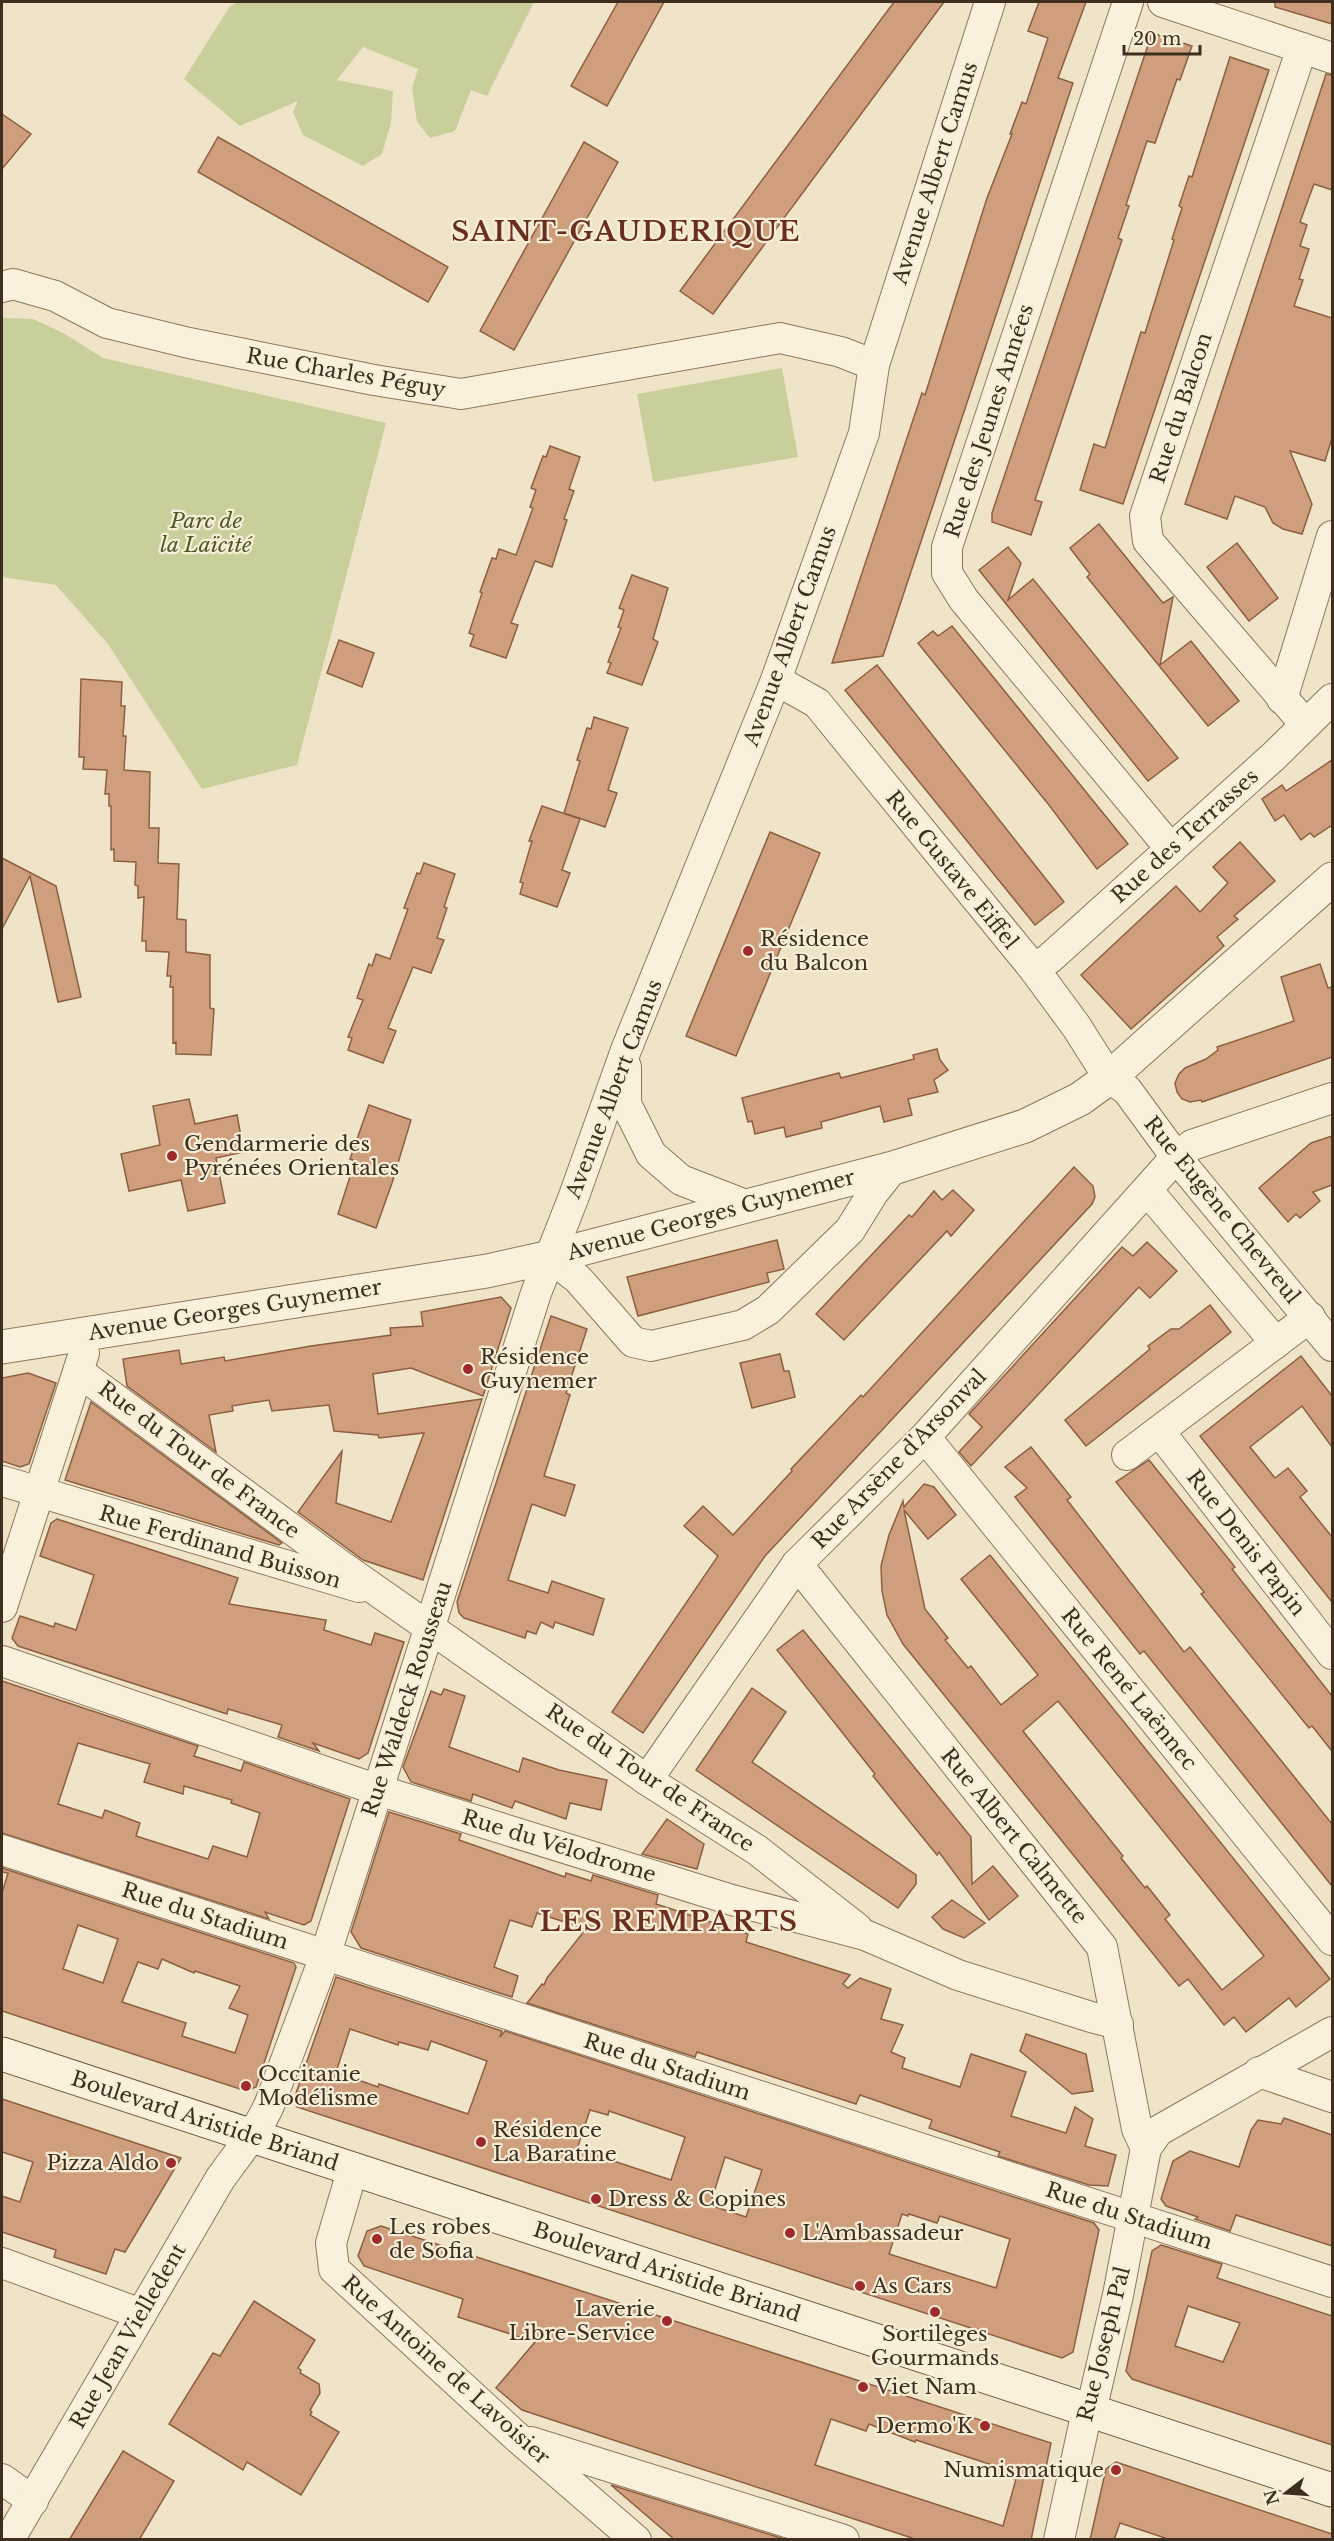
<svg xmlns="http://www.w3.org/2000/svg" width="1334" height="2541" font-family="'Libre Baskerville',serif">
	<rect width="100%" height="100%" fill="#f0e4c8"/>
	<g fill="#c9cf9b">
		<path d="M238 2H534L487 96 471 90 455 131 430 138 417 122 412 88 418 69 363 47 337 80 393 91 391 122 382 154 363 166 303 135 293 112 298 101 240 126 184 79 230 6Z"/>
		<path d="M4 318 33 319 65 334 103 358 386 423 297 765 202 789 108 644 56 585 2 577V319Z"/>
		<path d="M782 368 798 457 653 482 637 394Z"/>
	</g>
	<g fill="#cf9f7d" stroke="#8d5f41" stroke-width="1.5" fill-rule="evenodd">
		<path d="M618 2H664L607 106 571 86Z"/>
		<path d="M894 2H944L713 314 680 291Z"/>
		<path d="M1039 2H1086L1058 78 1073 83 883 656 832 663 922 393 925 395 987 198 1012 134H1010L1022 102 1026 104 1048 38 1028 31Z"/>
		<path d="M1275 2H1332V24L1275 7Z"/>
		<path d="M1152 33 1192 46 1180 80 1177 79 1155 143 1147 141 1126 205 1129 206 1118 238 1122 240 1035 500 1042 502 1031 535 992 522V513Z"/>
		<path d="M1230 57 1269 70 1123 504 1080 490 1094 444 1105 448 1141 332 1145 333 1174 240 1172 239 1182 208 1179 206 1189 176 1192 177Z"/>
		<path d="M1326 74 1332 75V190L1314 184 1300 222 1307 225 1300 246 1309 249 1299 279 1303 280 1294 306 1332 318V438L1325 461 1290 451 1312 504 1302 534 1283 529 1273 523 1265 507 1235 496 1227 519 1185 504Z"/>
		<path d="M2 114 31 134 2 169Z"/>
		<path d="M218 137 448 267 428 302 198 172Z"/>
		<path d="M584 142 618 162 514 350 480 331Z"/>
		<path d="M550 446 580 457 569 489 574 491 564 519 567 520 552 567 535 561 511 623 518 625 506 658 470 646 474 635 469 633 482 593 480 592 492 558 496 559 499 549 516 555 533 508 530 507 536 490 531 488 543 456 546 457Z"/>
		<path d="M1099 524 1163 603 1173 597 1160 665 1191 641 1239 701 1208 726 1087 577 1090 574 1070 548Z"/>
		<path d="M1237 543 1278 598 1249 621 1207 567Z"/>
		<path d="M1008 547 1021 563 1008 600 1033 579 1178 758 1148 781 979 570Z"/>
		<path d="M632 575 668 588 653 639 658 642 642 685 607 673 611 663 608 662 621 628 618 627 624 610 619 608Z"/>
		<path d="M952 626 1128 844 1097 869 1049 805 918 643 933 631 938 636Z"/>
		<path d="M339 640 374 653 362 687 327 673Z"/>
		<path d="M877 665 1064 902 1035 925 845 690Z"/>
		<path d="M81 679 122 682 121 706H125L123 736H126L124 770 150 772 149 828H159L158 863 179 864 177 919 186 920V952L210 955V1008L214 1009 211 1055 176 1054V1042L173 1043V987H170L171 976H167L169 952 146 951V941H142L144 897 138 898V886L135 885 136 862 114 861V849L111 850V806H109V794H105L107 770 83 769 84 757H79Z"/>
		<path d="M594 717 628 728 608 790 617 793 605 827 564 813 580 761 577 760 587 728 591 729Z"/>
		<path d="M1332 760V825L1314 837 1310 833 1301 840 1284 815 1275 821 1262 799 1282 785 1286 791Z"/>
		<path d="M542 806 580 819 562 870 570 873 557 907 520 894 523 883 520 882 532 841H529Z"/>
		<path d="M770 832 820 853 736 1056 686 1036Z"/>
		<path d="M1240 842 1275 881 1234 916 1238 919 1217 937 1224 946 1131 1029 1081 975 1176 886 1200 912 1228 883 1213 867Z"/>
		<path d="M2 858 56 886 81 997 58 1002 30 876 2 929Z"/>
		<path d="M424 863 455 874 444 907 447 908 437 938 444 940 431 973 413 967 388 1028 396 1031 383 1063 348 1050 352 1038 348 1037 363 1000 357 998 369 964 372 966 376 954 390 959 408 909 404 908 417 873 420 874Z"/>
		<path d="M1320 964 1328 988 1332 987V1057L1202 1102 1201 1100 1190 1102 1182 1099 1177 1092 1175 1083 1179 1074 1185 1068 1206 1059 1218 1050 1217 1047 1294 1021 1281 977Z"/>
		<path d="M937 1049 940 1060 948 1070 934 1080 938 1092 908 1099 912 1115 884 1122 880 1106 821 1122 822 1128 786 1137 784 1127 755 1134 752 1121 748 1122 742 1098 839 1073 841 1078 914 1059 913 1055Z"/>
		<path d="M189 1099 195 1124 237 1115 244 1152 216 1158 225 1203 188 1211 181 1180 129 1191 121 1154 160 1145 153 1106Z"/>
		<path d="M369 1105 411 1120 392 1183 376 1228 338 1214 355 1161 350 1159Z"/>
		<path d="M1332 1136V1185L1313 1192 1320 1201 1300 1218 1296 1214 1288 1222 1259 1188 1311 1143Z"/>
		<path d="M1074 1167 1093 1186 1095 1197 1092 1204 765 1556 643 1733 612 1712 718 1556 684 1526 703 1506 733 1535 792 1471 791 1469 861 1395 863 1397Z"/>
		<path d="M953 1190 974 1210 951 1236 947 1231 844 1340 816 1314 909 1215 912 1217 934 1191 942 1200Z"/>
		<path d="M777 1240 784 1269 767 1273 769 1282 638 1316 627 1277Z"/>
		<path d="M1147 1242 1177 1271 1150 1298 1139 1287 971 1466 959 1452 982 1427 969 1414 1122 1247 1133 1256Z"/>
		<path d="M501 1297 511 1308 483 1396 411 1368 373 1374 378 1414 482 1399 423 1580 363 1560 298 1512 342 1451 336 1503 391 1522 424 1433 379 1438 378 1435 334 1431 329 1405 272 1411 269 1400 232 1406 233 1411 209 1415 216 1452 127 1386 123 1359 179 1350 181 1364 224 1357 225 1361 311 1346 391 1335 390 1328 423 1326 421 1312Z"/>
		<path d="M1210 1305 1231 1332 1086 1446 1065 1420 1150 1349 1148 1346 1171 1329H1179Z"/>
		<path d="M551 1316 587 1329 566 1393 570 1395 544 1476 575 1485 565 1516 532 1504 508 1580 548 1593 552 1581 604 1599 593 1635 555 1622 553 1628 541 1622 536 1634 527 1631 525 1638 464 1618 459 1613 457 1602Z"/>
		<path d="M780 1354 784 1371H789L795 1397 752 1408 740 1363Z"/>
		<path d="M1301 1356 1332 1396V1447L1302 1406 1250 1447 1275 1478 1288 1468 1307 1491 1300 1497 1332 1537V1602L1200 1436Z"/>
		<path d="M28 1373 56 1383 29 1464 20 1467 2 1461V1378Z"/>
		<path d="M91 1402 282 1543 279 1545 65 1480Z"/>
		<path d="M1031 1447 1071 1497 1067 1500 1184 1652 1190 1647 1332 1824V1886L1144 1651 1140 1654 1015 1497 1027 1488 1005 1467Z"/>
		<path d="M1149 1460 1235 1567 1232 1569 1332 1696V1751L1312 1726 1309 1728 1288 1702 1201 1594 1204 1592 1116 1482Z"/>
		<path d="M924 1484 934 1487 956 1515 928 1539 904 1510 925 1609 948 1638 945 1640 968 1668 971 1666 1001 1705 1038 1675 961 1579 990 1555 1330 1979 1296 2007 1289 1998 1246 2032 1234 2017 1224 2025 1188 1979 1179 1986 903 1644 887 1615 882 1591 881 1566 889 1535 903 1501 904 1507ZM1058 1701 1264 1956 1222 1990 1165 1919 1170 1915 1147 1886 1145 1888 1121 1858 1123 1856 1023 1731Z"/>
		<path d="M57 1519 238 1578 229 1604 326 1620 324 1630 371 1645 375 1633 404 1642 368 1753 359 1759 313 1743 319 1751 278 1737 282 1725 228 1709 227 1714 18 1646 12 1638 20 1616 54 1627 55 1623 76 1630 94 1575 40 1556 51 1523Z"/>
		<path d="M803 1630 971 1837 972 1884 993 1866 1018 1896 989 1920 939 1852 937 1855 902 1812 873 1776 875 1774 777 1650Z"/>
		<path d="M2 1681 198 1746 194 1756 241 1771 244 1762 350 1799 311 1921 304 1925 265 1912 269 1919 2 1833ZM78 1743 150 1764 144 1782 183 1794 184 1786 232 1800 231 1803 260 1813 247 1857 213 1846 208 1859 136 1836 140 1823 105 1810 102 1818 58 1804Z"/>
		<path d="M752 1688 786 1712 752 1762 916 1875V1884L898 1908 696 1770Z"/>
		<path d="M444 1689 465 1696 449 1747 519 1772 523 1758 559 1770 607 1780 601 1810 570 1803 566 1819 515 1801 512 1808 473 1794 471 1801 411 1782 403 1767 407 1756 431 1691 441 1695Z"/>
		<path d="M389 1812 461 1834 459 1840 565 1877 566 1873 591 1881 593 1875 658 1895 656 1904 748 1934 746 1942 850 1975 843 1984 848 1988 860 1978 891 1989 881 2019 903 2025 891 2052 905 2058 902 2068 960 2087 971 2054 1026 2072 1011 2116 1066 2133 1075 2107 1093 2119 1085 2146 1116 2155 1108 2186 1089 2185 998 2156 1000 2152 929 2128 932 2120 860 2095 856 2104 697 2052 695 2057 527 2003 542 1984 544 1985 547 1978 586 1929 537 1913 532 1927 510 1920 494 1967 518 1976 512 1997 361 1948 351 1932Z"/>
		<path d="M667 1819 704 1844 697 1869 642 1854Z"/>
		<path d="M2 1868 294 1963 296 1967 256 2087 246 2091 2 2011V1893L8 1873 2 1872ZM78 1925 118 1939 103 1983 63 1969ZM162 1959 194 1973 195 1971 240 1986 229 2008 248 2015 235 2053 182 2036 186 2023 122 2002 138 1962 158 1969Z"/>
		<path d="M952 1900 985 1923 964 1938 943 1929 932 1917Z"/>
		<path d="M336 1977 502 2031 500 2037 505 2031 1094 2223 1099 2230 1073 2352 1062 2358 297 2107 294 2099ZM350 2029 398 2045 399 2042 428 2050 431 2041 487 2061 468 2114 379 2084 378 2087 336 2072ZM590 2110 608 2115 609 2111 685 2137 671 2180 577 2149ZM725 2157 762 2170 746 2217 710 2205ZM902 2214 908 2216 909 2214 937 2223 940 2216 1010 2239 996 2288 889 2254Z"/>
		<path d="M1026 2034 1086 2054 1093 2091 1072 2094 1020 2051Z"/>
		<path d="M2 2099 181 2158 125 2252 115 2249 106 2274 54 2257 56 2250 2 2232V2196L20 2202 33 2162 2 2152Z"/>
		<path d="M1284 2118 1332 2135V2246L1236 2215 1230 2231 1195 2219 1198 2217 1166 2206 1161 2199 1173 2161 1190 2151 1239 2167 1251 2130 1258 2120 1281 2124Z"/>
		<path d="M381 2226 1051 2443 1031 2540H918L522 2410 496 2388 535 2342 458 2317 463 2299 364 2266 358 2256 367 2231ZM831 2419 866 2431 869 2424 915 2442 916 2440 995 2466 993 2472 1016 2479 1003 2526 815 2465Z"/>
		<path d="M1161 2245 1222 2264 1217 2278 1332 2316V2445L1132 2379 1126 2371 1152 2251ZM1188 2306 1240 2323 1223 2362 1175 2346Z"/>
		<path d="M254 2301 315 2340 298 2368 301 2370 300 2373 319 2384 320 2393 310 2410 312 2412 310 2415 339 2432 301 2495 247 2462 243 2470 169 2424 213 2353 220 2356Z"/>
		<path d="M123 2451 174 2481 139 2540H69Z"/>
		<path d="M1116 2462 1332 2534V2540H1171L1120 2523 1114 2540H1090L1106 2469Z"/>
		<path d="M611 2485 781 2538 780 2540H675Z"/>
	</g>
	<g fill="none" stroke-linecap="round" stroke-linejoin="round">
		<g stroke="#8d765c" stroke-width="32">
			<g id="minor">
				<path d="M1128 2 947 547V573L964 600 1171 849"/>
				<path d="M1163 2 1332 58"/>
				<path d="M1302 48 1145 516 1148 541 1305 724"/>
				<path d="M2 287 13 284 55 296 107 323 189 343 374 380 461 394 780 338 841 352 874 365"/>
				<path d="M776 680 817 703 1034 969 1076 1026 1109 1078 1127 1090 1176 1157 1332 1346"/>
				<path d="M1282 699 1332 536"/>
				<path d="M1034 969 1050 958 1274 756 1332 699"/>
				<path d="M626 1067V1104L651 1154 681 1180 748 1206"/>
				<path d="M1147 1190 1276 1343"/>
				<path d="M550 1257 578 1279 633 1342 651 1346 743 1325 768 1310 850 1230 873 1193 893 1168"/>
				<path d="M79 1372 340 1565 647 1780 757 1850 857 1928"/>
				<path d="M1159 1431 1332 1654"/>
				<path d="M925 1437 1332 1940"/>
				<path d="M1127 1455 1310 1317"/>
				<path d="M2 1481 359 1587"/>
				<path d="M797 1564 1102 1947 1137 2129 1146 2148"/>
				<path d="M2 1607 84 1353"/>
				<path d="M2 1661 378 1790 732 1900 865 1935 958 1975 1091 2017 1118 2024"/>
				<path d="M647 1780 797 1564 925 1437 1176 1157 1192 1145 1332 1098"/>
				<path d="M2 1850 1332 2282"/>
				<path d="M1259 2072 1332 2097"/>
				<path d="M353 2168 331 2243 334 2269 519 2439 636 2540"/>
				<path d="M2 2263 141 2314"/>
				<path d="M531 2442 844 2540"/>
				<path d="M2 2479 33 2501"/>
				<path d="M9 2540 220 2179C236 2156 260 2128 270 2103L325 1956 536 1293 574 1196 626 1050 776 680 864 433 874 365 990 2"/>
				<path d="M1059 2540 1084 2425 1094 2398 1118 2295 1146 2148 1158 2131 1332 2032"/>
			</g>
		</g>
		<g stroke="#8d765c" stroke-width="35">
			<path id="tertiary" d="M2 1347 487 1271 550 1257 893 1168 1025 1126 1080 1099 1109 1078 1332 879"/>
		</g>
		<g stroke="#6f573f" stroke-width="35">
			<path id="secondary" d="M2 2054 1332 2490"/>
		</g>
		<use href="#minor" stroke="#faf1dc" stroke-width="30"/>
		<use href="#tertiary" stroke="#faf1dc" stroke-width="33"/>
		<use href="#secondary" stroke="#faf1dc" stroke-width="33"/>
	</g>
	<g fill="#9e2a2b" stroke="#f7eed8" stroke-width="2">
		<circle cx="748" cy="951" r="6"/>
		<circle cx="172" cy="1156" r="6"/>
		<circle cx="468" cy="1369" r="6"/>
		<circle cx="246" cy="2086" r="6"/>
		<circle cx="481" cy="2142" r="6"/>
		<circle cx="171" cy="2163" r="6"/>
		<circle cx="596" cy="2199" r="6"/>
		<circle cx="790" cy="2233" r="6"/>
		<circle cx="377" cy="2239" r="6"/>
		<circle cx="860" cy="2286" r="6"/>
		<circle cx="935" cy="2312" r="6"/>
		<circle cx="667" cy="2321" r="6"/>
		<circle cx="863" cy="2387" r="6"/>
		<circle cx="985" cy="2426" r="6"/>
		<circle cx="1116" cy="2470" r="6"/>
	</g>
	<g text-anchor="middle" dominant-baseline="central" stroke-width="4.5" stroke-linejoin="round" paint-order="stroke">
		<g font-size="21" fill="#3d2e20" stroke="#f7eed8">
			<text transform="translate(935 173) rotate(-72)">Avenue Albert Camus</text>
			<text transform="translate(346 373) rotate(10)">Rue Charles Péguy</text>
			<text transform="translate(1181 408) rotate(-72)">Rue du Balcon</text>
			<text transform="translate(989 421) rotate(-72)">Rue des Jeunes Années</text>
			<text transform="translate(790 636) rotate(-70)">Avenue Albert Camus</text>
			<text transform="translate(1185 836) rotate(-42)">Rue des Terrasses</text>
			<text transform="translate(952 870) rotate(51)">Rue Gustave Eiffel</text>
			<text transform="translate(614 1089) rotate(-69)">Avenue Albert Camus</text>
			<text transform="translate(1222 1210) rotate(51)">Rue Eugène Chevreul</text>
			<text transform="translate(711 1215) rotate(-15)">Avenue Georges Guynemer</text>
			<text transform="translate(235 1310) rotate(-9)">Avenue Georges Guynemer</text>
			<text transform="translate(899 1459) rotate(-46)">Rue Arsène d'Arsonval</text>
			<text transform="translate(199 1460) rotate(37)">Rue du Tour de France</text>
			<text transform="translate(1246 1543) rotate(52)">Rue Denis Papin</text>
			<text transform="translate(220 1547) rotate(16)">Rue Ferdinand Buisson</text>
			<text transform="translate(1129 1689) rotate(51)">Rue René Laënnec</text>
			<text transform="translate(407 1699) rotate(-72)">Rue Waldeck Rousseau</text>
			<text transform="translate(650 1778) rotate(34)">Rue du Tour de France</text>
			<text transform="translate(1014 1836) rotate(51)">Rue Albert Calmette</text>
			<text transform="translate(559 1846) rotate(17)">Rue du Vélodrome</text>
			<text transform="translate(205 1916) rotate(18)">Rue du Stadium</text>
			<text transform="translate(667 2067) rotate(18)">Rue du Stadium</text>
			<text transform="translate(205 2121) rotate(18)">Boulevard Aristide Briand</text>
			<text transform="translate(1129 2216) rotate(18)">Rue du Stadium</text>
			<text transform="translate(667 2272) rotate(18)">Boulevard Aristide Briand</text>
			<text transform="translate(128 2336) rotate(-60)">Rue Jean Vielledent</text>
			<text transform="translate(1104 2344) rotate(-76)">Rue Joseph Pal</text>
			<text transform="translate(446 2370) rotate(42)">Rue Antoine de Lavoisier</text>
		</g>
		<g font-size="21" font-style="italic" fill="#4d5a26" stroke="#f7eed8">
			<text x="206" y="521">Parc de<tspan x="206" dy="24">la Laïcité</tspan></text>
		</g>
		<g font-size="21" fill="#3d2e20" stroke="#f7eed8" text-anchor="start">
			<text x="760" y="939">Résidence<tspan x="760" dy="24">du Balcon</tspan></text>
			<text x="184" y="1144">Gendarmerie des<tspan x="184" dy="24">Pyrénées Orientales</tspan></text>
			<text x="480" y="1357">Résidence<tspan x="480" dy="24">Guynemer</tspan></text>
			<text x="258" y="2074">Occitanie<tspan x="258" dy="24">Modélisme</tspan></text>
			<text x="493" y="2130">Résidence<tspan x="493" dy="24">La Baratine</tspan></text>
			<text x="159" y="2163" text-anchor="end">Pizza Aldo</text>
			<text x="608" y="2199">Dress &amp; Copines</text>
			<text x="389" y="2227">Les robes<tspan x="389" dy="24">de Sofia</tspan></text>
			<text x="802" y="2233">L'Ambassadeur</text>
			<text x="872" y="2286">As Cars</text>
			<text x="655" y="2309" text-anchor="end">Laverie<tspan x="655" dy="24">Libre-Service</tspan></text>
			<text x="935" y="2334" text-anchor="middle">Sortilèges<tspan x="935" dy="24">Gourmands</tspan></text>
			<text x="875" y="2387">Viet Nam</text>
			<text x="973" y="2426" text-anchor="end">Dermo'K</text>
			<text x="1104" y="2470" text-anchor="end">Numismatique</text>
		</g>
		<g font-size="27" font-weight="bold" letter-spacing="1.5" fill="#6b2e1e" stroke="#f7eed8">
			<text x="626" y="231">SAINT-GAUDERIQUE</text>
			<text x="669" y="1921">LES REMPARTS</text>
		</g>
	</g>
	<rect width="1334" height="2541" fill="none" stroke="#3d2e20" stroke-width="6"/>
	<g transform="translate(1286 2493) rotate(253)" stroke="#f7eed8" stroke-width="4.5" paint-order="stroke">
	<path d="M0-4.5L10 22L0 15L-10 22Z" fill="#3d2e20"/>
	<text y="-9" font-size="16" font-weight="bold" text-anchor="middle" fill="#3d2e20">N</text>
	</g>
	<path d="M1124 45v9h76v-9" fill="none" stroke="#3d2e20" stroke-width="3"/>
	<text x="1133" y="45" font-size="18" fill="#3d2e20" stroke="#f7eed8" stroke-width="4.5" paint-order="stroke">20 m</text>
</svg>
